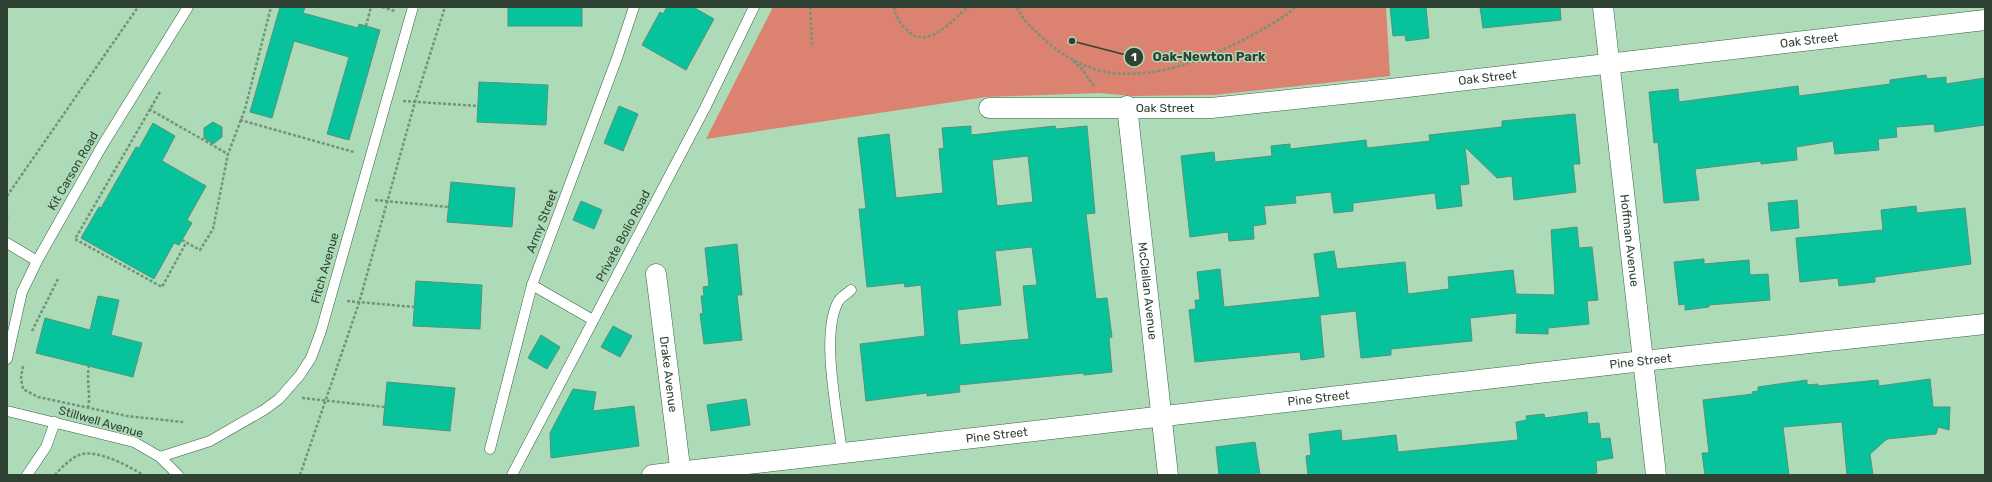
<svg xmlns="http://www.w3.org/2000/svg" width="1992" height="482" font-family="Rubik,sans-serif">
	<rect width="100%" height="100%" fill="#addbb7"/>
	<path fill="#dc8271" d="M773 7H1386L1390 76 1214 95 1132 96 1099 93 986 97 706 139Z"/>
	<g fill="#07c39b" stroke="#55917e" fill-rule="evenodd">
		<path d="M280 7H305L303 13 358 28 359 24 380 30 349 140 327 134 349 57 294 41 272 118 250 112Z"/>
		<rect x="508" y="7" width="74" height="19"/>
		<path d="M667 7H693L714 19 686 70 642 45 660 12 663 14Z"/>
		<path d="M1390 7H1426L1429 38 1406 41 1405 35 1393 36Z"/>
		<path d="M1480 7H1560L1561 20 1483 28Z"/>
		<path d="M1926 75 1927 79 1946 77V84L1985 78V125L1935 132 1934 124 1896 127 1897 137 1878 139 1879 150 1835 154 1833 141 1796 147 1797 160 1761 164V161L1695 169 1699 200 1664 203 1658 142 1654 143 1649 92 1678 89 1679 102 1798 86 1799 96 1890 84V80Z"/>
		<path d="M479 82 548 85 546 125 477 122Z"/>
		<path d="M619 106 638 114 623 151 604 143Z"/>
		<path d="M1575 114 1580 164H1573L1576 192 1514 200 1512 176 1497 178 1465 147 1469 184 1460 185 1462 206 1437 209 1435 193 1353 203V211L1334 213 1331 192 1295 196 1296 203 1264 206 1266 224 1253 226 1254 239 1229 241 1228 232 1190 237 1181 156 1214 152 1215 162 1272 156 1271 146 1290 144V149L1366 140 1367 148 1430 141 1429 135 1502 127V121Z"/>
		<path d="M213 122 222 127V137L213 144 204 138V128Z"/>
		<path d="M153 123 175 136 162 161 206 186 187 220 192 223 179 245 174 243 154 279 81 238 99 207 101 208 136 147 139 148Z"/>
		<path d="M971 126V135L1055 126 1056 129 1087 126 1095 213 1086 214 1096 299 1107 298 1112 337 1109 338 1112 372 1084 375 1083 373 959 385 960 392 927 396V393L866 401 860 344 925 336 921 285 905 287 904 283 867 287 859 209H866L858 138 889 134 896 198 943 193 939 149 944 148 942 128ZM1028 156 1033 202 997 206 992 160ZM1032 247 1037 285 1023 286 1029 339 960 345 957 310 1001 305 995 251Z"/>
		<path d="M451 182 515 188 512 227 447 222Z"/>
		<path d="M1797 200 1799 228 1771 231 1768 203Z"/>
		<path d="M581 201 602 210 594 229 573 220Z"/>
		<path d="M1916 206 1917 213 1965 208 1971 264 1875 277V282L1839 286 1838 278 1800 282 1796 238 1883 230 1881 210Z"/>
		<path d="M1577 227 1579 248 1592 247 1598 300 1587 301 1589 324 1548 328V334L1516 333 1517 313 1470 318 1472 341 1391 349V355L1361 358 1356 311 1320 315 1324 357 1301 360 1300 352 1195 362 1189 310 1196 309 1195 300H1200L1197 272 1220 269 1224 307 1320 297 1314 254 1334 251 1337 269 1405 262 1408 294 1449 289 1448 277 1513 270 1516 294 1555 295 1551 230Z"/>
		<path d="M737 244 742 295H737L742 340 704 344 700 314 703 313 701 296H704L703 287 709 286 705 248Z"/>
		<path d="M1704 259V264L1749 260 1750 275 1768 274 1770 300 1709 305V307L1685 310V304L1679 305 1674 262Z"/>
		<path d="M416 281 482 285 480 329 413 326Z"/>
		<path d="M98 296 119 300 111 335 142 343 133 377 36 353 45 318 90 330Z"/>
		<path d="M613 326 632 336 620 357 601 347Z"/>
		<path d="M541 335 560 347 547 369 528 358Z"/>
		<path d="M1930 379 1933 407H1950L1949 430 1938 427 1936 434 1887 439 1870 454 1873 475H1847L1842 422 1783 427 1789 475H1705L1702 453H1709L1703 400 1753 394 1752 392 1758 391V387L1807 380V385L1818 384V386L1878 380 1879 386Z"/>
		<path d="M387 382 455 388 450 431 383 425Z"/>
		<path d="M573 389 596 392 593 411 634 406 639 446 551 458 550 433Z"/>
		<path d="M746 399 750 425 711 431 707 405Z"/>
		<path d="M1587 412 1588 424 1599 423 1601 439 1610 438 1613 458 1596 461 1597 473 1584 475H1308L1306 456 1311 455 1309 434 1341 430 1342 441 1396 435 1398 452 1518 440 1516 422 1527 420 1526 416 1544 414 1545 418Z"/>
		<path d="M1255 442 1260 475H1219L1216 447Z"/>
	</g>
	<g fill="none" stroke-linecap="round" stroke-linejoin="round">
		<g stroke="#386243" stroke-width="11">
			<g id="lane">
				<path d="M7 243 37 261"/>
				<path d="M532 285 593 320"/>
				<path d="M7 359 22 292 37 261 102 146 188 7"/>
				<path d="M7 411 134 442 160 457 178 475"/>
				<path d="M490 449 532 285 617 58 634 7"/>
				<path d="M842 453C838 415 820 335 838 302 840 297 847 294 851 290"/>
				<path d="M160 457 210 441 264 410 279 399 300 375 311 358 321 331 413 7"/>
				<path d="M27 475 46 447 55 422"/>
				<path d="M512 475 705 108 754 7"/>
			</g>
		</g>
		<g stroke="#386243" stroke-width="21">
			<g id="street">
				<path id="s1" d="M1603 7 1656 475"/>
				<path id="s2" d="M1127 106 1168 475"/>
				<path id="s3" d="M989 108H1211L1390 89 1985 20"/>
				<path id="s4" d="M656 274 681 475"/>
				<path id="s5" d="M652 475 1643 361 1985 324"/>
			</g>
		</g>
		<g stroke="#729479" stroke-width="2.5" stroke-dasharray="3 2" stroke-linecap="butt">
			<path d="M382 7 395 11"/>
			<path d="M810 7 812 45"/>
			<path d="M894 7C896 17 900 24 908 31 928 51 953 19 968 7"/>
			<path d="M1017 7C1023 21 1033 29 1044 39 1060 54 1080 66 1102 71 1154 83 1218 55 1263 29 1274 23 1286 16 1295 7"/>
			<path d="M366 26 371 7"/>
			<path d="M1073 61 1081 68 1094 86"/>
			<path d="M160 92 75 239 162 287 186 243"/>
			<path d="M403 101 478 106"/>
			<path d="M149 109 228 154"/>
			<path d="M240 120 354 152"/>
			<path d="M7 196 138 7"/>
			<path d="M375 200 448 207"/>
			<path d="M7 215V220"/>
			<path d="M182 240 200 250 213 229 228 154 245 109 271 7"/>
			<path d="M347 301 414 307"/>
			<path d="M32 331 58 279"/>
			<path d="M23 366 21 378 23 389 38 397 127 416 183 422"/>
			<path d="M302 398 385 407"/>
			<path d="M88 408C91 394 86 381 89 366"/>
			<path d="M55 475C61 468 71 458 79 455 95 448 129 466 143 475"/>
			<path d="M300 475 359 303 415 102 445 7"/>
		</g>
		<use href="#lane" stroke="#fff" stroke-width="10"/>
		<use href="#street" stroke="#fff" stroke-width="20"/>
	</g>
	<g text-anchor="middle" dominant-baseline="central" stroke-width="3" stroke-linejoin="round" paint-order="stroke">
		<g font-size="12" fill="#2f4233" stroke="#addbb7">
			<text stroke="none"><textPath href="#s3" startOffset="824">Oak Street</textPath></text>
			<text stroke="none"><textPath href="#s3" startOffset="500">Oak Street</textPath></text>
			<text stroke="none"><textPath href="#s3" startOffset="176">Oak Street</textPath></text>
			<text transform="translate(73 171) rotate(-60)">Kit Carson Road</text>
			<text transform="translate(542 221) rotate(-69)">Army Street</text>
			<text transform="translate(623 236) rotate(-62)">Private Bolio Road</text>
			<text stroke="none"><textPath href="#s1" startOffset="235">Hoffman Avenue</textPath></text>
			<text transform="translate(325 268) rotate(-74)">Fitch Avenue</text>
			<text stroke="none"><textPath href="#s2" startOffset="186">McClellan Avenue</textPath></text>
			<text stroke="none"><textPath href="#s5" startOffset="995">Pine Street</textPath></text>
			<text stroke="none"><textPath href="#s4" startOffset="101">Drake Avenue</textPath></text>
			<text stroke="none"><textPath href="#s5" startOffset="671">Pine Street</textPath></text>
			<text transform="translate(101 422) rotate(16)">Stillwell Avenue</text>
			<text stroke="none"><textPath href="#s5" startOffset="347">Pine Street</textPath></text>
		</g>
	</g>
	<path fill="none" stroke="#2f4233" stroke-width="1.5" d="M1072 41L1134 57"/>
	<g fill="#2f4233" stroke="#addbb7" stroke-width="1.5">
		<circle cx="1072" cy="41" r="4"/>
		<circle cx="1134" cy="57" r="10"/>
	</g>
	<g font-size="12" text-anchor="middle" font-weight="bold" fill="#fff">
		<text x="1134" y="61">1</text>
	</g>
	<g font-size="13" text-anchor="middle" font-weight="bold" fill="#2f4233" stroke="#addbb7" stroke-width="3" stroke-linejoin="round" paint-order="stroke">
		<text x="1209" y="61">Oak-Newton Park</text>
	</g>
	<rect width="1992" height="482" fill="none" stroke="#2f4233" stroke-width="16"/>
</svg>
